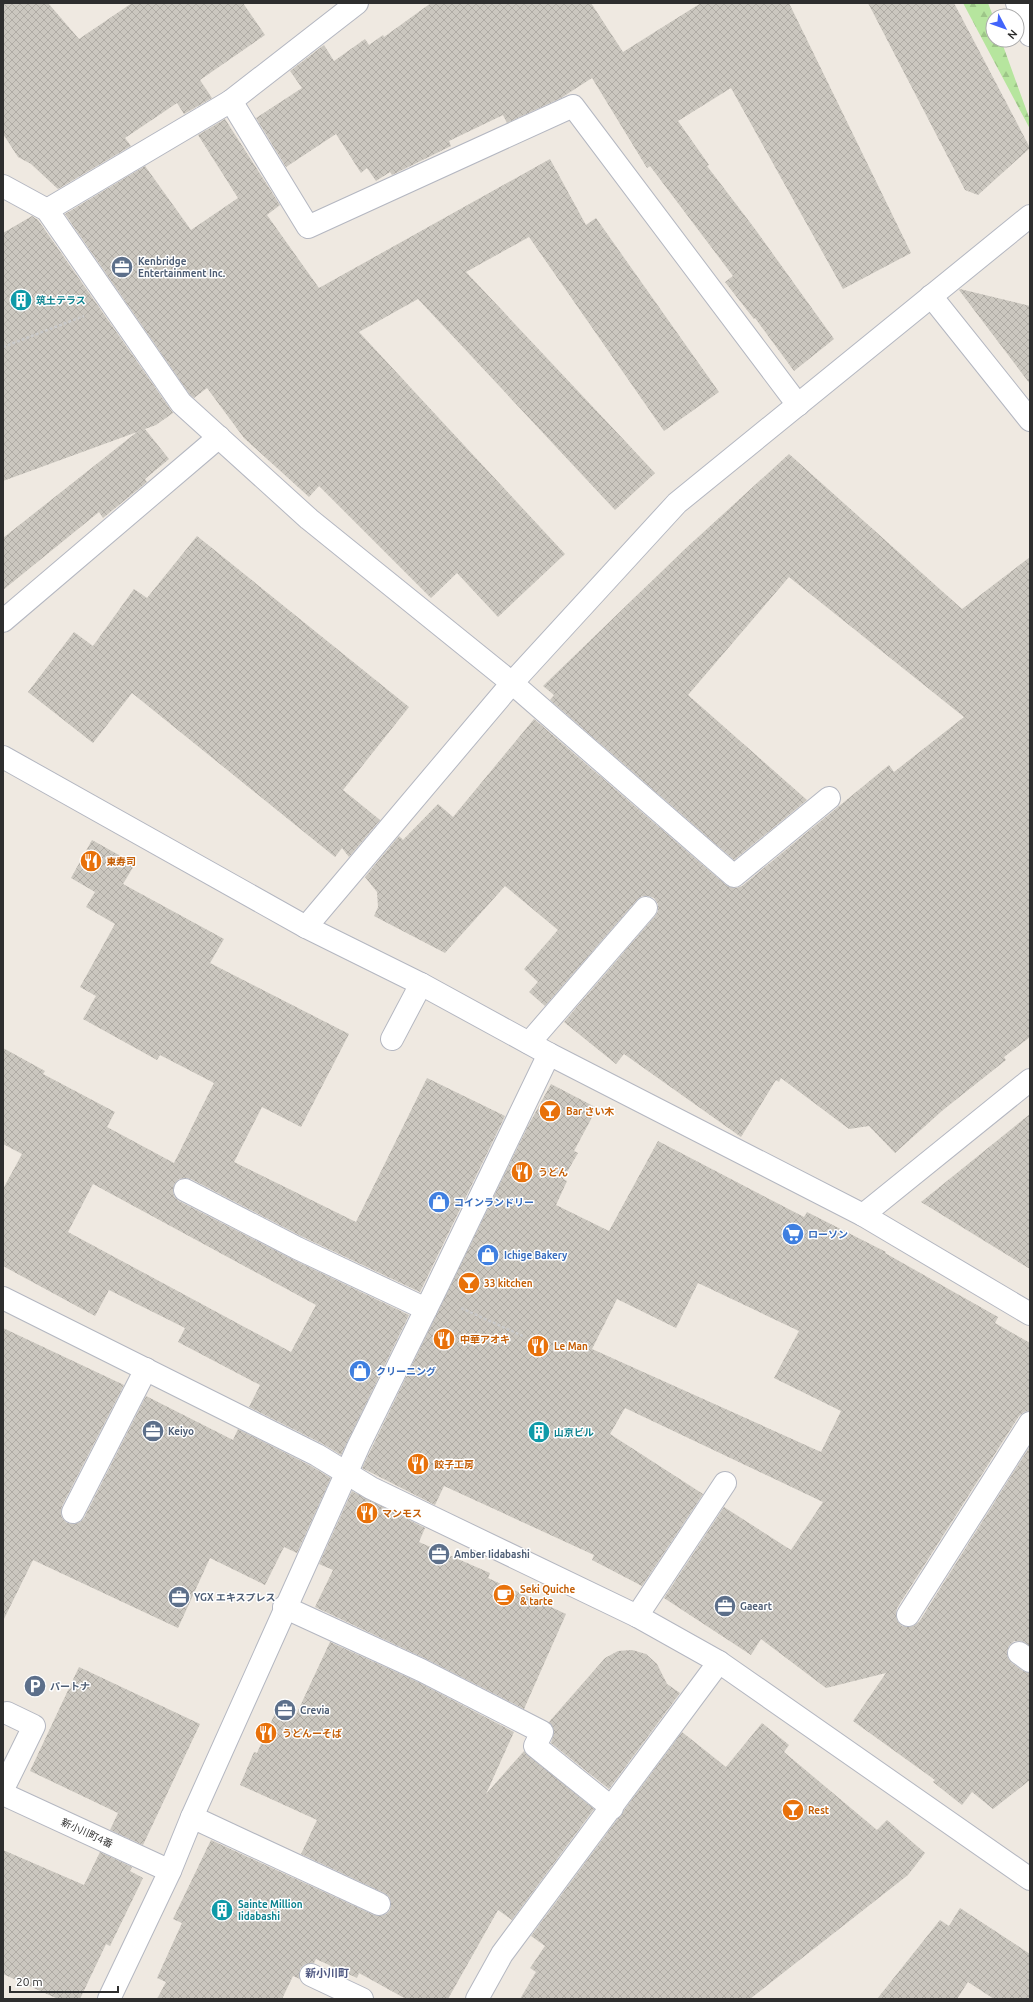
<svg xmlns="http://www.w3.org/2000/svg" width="1033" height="2002" font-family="Ubuntu,'Noto Sans JP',sans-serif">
	<defs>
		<pattern id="forest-firs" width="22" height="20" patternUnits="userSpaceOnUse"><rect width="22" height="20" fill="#b6e59e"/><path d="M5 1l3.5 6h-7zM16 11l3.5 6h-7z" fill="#9dc588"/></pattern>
		<pattern id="building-cross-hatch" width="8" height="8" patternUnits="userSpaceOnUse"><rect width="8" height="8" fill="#cbc7bf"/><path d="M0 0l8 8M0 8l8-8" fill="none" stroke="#afaba4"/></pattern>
	</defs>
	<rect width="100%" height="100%" fill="#efe9e1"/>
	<path fill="url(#forest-firs)" d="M963 3H988L993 16V40H1001L1030 120V129Z"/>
	<g fill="url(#building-cross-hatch)" fill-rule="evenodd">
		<path d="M3 3H48L79 39 132 3H243L265 35 200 80 212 98 184 114 177 103 125 138 131 146 58 189 31 164 18 157 3 134Z"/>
		<path d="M431 3H591L623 52 701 3H789L911 253 843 289 731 88 678 121 709 165 707 166 755 229 834 339 794 371 755 318 754 319 725 282 733 276 650 166 647 168 592 78 561 98 507 123 503 115 449 141 451 146 392 175 390 172 376 181 367 168 361 173 336 134 286 167 256 118 302 88 290 71 324 45 334 61 365 39 369 45 383 35 384 37Z"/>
		<path d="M868 3H954L1030 148 978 195 965 190Z"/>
		<path d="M225 119 280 205 267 215 319 288 550 159 586 225 596 218 719 392 664 431 529 237 466 272 655 473 615 510 418 299 359 332 565 554 498 617 457 573 431 598 319 486 309 497 244 438 207 388 194 398 190 395 65 214 145 166 191 230 238 198 198 135Z"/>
		<path d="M32 216 38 220 173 413 156 425 145 429 169 459 145 479 147 482 103 518 99 512 3 590V538L137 432 3 481V233Z"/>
		<path d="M960 289 1030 306V384L959 290Z"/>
		<path d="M789 454 962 609 1030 557V1037L1004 1057 1006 1060 943 1110 895 1153 869 1126 849 1129 781 1078 779 1082 776 1080 741 1137 624 1054 616 1064 564 1022 655 916 658 911V904L654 898 648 896H642L637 900 545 1006 529 992 538 982 524 969 558 930 505 886 445 953 374 916 378 907 377 892 365 877 399 836 403 840 438 804 453 817 534 719 726 885 736 888 742 886 889 765 894 772 964 717 789 577 688 695 807 800 734 860 550 700 554 695 543 686 685 549Z"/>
		<path d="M197 536 409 707 343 790 380 820 349 857 342 848 335 857 132 693 93 743 28 692 74 632 93 646 134 589 147 598Z"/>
		<path d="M92 840 135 864 123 884 224 939 210 963 349 1034 301 1127 262 1107 234 1162 356 1222 427 1078 505 1116 420 1292 303 1237 191 1179 185 1178 179 1179 174 1185 173 1191 174 1196 179 1201 292 1259 409 1315 341 1455 323 1444 249 1407 260 1385 178 1342 185 1328 109 1290 95 1316 3 1266V1189L22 1154 3 1144V1048L45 1071 43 1074 115 1112 107 1127 174 1163 214 1083 160 1055 157 1060 83 1019 96 996 80 987 115 924 86 907 95 892 71 878ZM93 1184 316 1305 291 1352 68 1232Z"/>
		<path d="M551 1084 597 1108 574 1151 578 1153 563 1179 567 1181 556 1205 609 1231 658 1141 804 1217 807 1212 886 1252 885 1253 998 1317 995 1323 1030 1343V1411L1024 1412 1019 1416 897 1608 896 1614 897 1620 902 1626 907 1627 913 1626 919 1622 1030 1446V1646L1021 1641H1014L1009 1646 1007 1652 1008 1658 1012 1663 1023 1671 1030 1673V1780L993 1809 972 1792 962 1805 933 1782 935 1780 853 1721 886 1673 826 1688 761 1639 751 1655 664 1598 724 1507 791 1550 823 1502 625 1408 610 1434 703 1494 642 1586 592 1560 594 1555 444 1486 435 1505 362 1468 528 1126ZM698 1283 799 1331 774 1378 841 1411 821 1452 592 1349 617 1299 676 1328Z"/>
		<path d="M1030 1114V1269L921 1202Z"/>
		<path d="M3 1328 124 1385 62 1506 61 1513 62 1518 67 1523 74 1524 80 1522 84 1518 146 1396 233 1440 238 1429 311 1466 331 1478 297 1553 284 1547 265 1585 210 1558 178 1628 33 1560 3 1621Z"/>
		<path d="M352 1491 425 1528 419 1542 490 1573 488 1578 566 1614 524 1709 426 1659 315 1607 333 1570 319 1564Z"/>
		<path d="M330 1642 416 1681 514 1732 486 1794 524 1751 594 1809 512 1920 498 1910 448 1999H406L359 1973 357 1978 316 1959 314 1963 304 1965 300 1969V1979L293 1976 282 1999H157L166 1982 157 1978 182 1923 173 1919 211 1840 374 1915 380 1916 386 1914 390 1910 391 1903 389 1897 384 1893 301 1854 317 1820 240 1785 254 1752 257 1753 277 1709 295 1717Z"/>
		<path d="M632 1650 646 1654 657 1664 667 1684 680 1693 609 1789 551 1743 554 1731 549 1722 605 1658 618 1651Z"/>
		<path d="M79 1667 200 1724 143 1845 110 1830 118 1813 30 1771Z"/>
		<path d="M762 1723 789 1745 784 1752 877 1830 887 1820 925 1853 908 1875 750 1999H520L536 1972 530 1968 545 1946 531 1936 682 1732 726 1767Z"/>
		<path d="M3 1850 84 1885 100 1852 132 1867 130 1871 143 1878 110 1946 106 1944 80 1999H58L3 1974Z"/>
		<path d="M960 1908 1030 1954V1999H994L968 1982 957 1999H877L940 1920 949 1926Z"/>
	</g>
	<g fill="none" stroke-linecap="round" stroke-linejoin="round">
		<g stroke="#b4b7c1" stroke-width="24">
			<g id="minor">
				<path d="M1017 3 1030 35"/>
				<path d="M231 101 308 227 573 106 798 405"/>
				<path d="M3 186 47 210 181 403 309 519 512 683 734 876 829 798"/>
				<path d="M47 210 231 101 357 3"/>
				<path d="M931 296 1030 420"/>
				<path d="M3 621 219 437"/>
				<path d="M3 757 306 927 421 984 549 1054 863 1215 1030 1314"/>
				<path d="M306 927 512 683 677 503 1030 216"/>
				<path d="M392 1039 421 984"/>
				<path d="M529 1043 646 908"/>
				<path d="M185 1190 297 1248 426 1309"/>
				<path d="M863 1215 1030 1080"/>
				<path d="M3 1298 317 1455 371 1488 637 1616 719 1662 1030 1879"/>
				<path d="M73 1512 146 1369"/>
				<path d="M284 1607 421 1670 542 1732 535 1746 612 1808"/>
				<path d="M908 1615 1030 1423"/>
				<path d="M637 1616 725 1483"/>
				<path d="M1019 1653 1030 1661"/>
				<path d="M3 1789 34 1726 7 1713"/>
				<path d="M3 1794 170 1871"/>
				<path d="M192 1817 379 1904"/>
				<path d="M311 1975 362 1999"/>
				<path d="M109 1999 170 1871 192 1817 359 1445 433 1295 549 1054"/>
				<path d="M477 1999 502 1954 719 1662"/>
			</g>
		</g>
		<g stroke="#c9c9c9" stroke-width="2.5" stroke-dasharray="3 2" stroke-linecap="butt">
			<path d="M3 347 84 316"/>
			<path d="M461 1308 525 1337"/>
		</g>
		<use href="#minor" stroke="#fff" stroke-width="22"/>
	</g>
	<defs>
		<g id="office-disc" transform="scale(1.15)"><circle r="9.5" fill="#5c6f8a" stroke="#fff"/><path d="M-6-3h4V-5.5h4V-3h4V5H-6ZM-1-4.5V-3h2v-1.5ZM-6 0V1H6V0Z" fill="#fff"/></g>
		<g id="building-disc" transform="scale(1.15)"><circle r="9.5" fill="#0f9aa8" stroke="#fff"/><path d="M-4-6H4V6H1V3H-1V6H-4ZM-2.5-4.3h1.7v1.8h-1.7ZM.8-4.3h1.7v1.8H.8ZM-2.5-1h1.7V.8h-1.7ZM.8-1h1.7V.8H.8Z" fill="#fff"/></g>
		<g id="restaurant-disc" transform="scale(1.15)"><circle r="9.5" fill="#e8710a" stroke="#fff"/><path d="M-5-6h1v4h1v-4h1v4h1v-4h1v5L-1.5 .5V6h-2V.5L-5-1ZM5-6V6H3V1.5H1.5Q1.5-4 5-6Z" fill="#fff"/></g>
		<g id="bar-disc" transform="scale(1.15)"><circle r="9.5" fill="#e8710a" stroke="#fff"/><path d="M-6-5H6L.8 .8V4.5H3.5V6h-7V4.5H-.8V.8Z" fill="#fff"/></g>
		<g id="shop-disc" transform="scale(1.15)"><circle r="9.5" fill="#3f7fe0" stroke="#fff"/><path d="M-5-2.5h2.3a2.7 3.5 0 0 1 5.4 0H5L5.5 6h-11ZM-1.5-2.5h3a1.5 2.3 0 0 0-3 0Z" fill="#fff"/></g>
		<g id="supermarket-disc" transform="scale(1.15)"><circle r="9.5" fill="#3f7fe0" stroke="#fff"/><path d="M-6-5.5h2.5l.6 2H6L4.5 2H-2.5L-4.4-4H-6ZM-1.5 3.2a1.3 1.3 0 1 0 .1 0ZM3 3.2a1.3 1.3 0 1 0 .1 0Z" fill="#fff"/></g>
		<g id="cafe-disc" transform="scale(1.15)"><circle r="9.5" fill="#e8710a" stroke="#fff"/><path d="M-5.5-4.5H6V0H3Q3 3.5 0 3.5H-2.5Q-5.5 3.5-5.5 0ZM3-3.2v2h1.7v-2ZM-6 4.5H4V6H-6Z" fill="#fff"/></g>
		<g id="parking-disc" transform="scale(1.15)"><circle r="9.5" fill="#5c6f8a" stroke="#fff"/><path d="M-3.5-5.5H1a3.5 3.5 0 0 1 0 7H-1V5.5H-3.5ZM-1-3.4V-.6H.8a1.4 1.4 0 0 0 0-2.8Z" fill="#fff"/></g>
	</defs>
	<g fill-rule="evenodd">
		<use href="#office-disc" x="122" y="267"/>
		<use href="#building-disc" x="21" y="300"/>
		<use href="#restaurant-disc" x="91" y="861"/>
		<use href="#bar-disc" x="550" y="1111"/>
		<use href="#restaurant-disc" x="522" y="1172"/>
		<use href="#shop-disc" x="439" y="1202"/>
		<use href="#supermarket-disc" x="793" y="1234"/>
		<use href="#shop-disc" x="488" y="1255"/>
		<use href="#bar-disc" x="469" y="1283"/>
		<use href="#restaurant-disc" x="444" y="1339"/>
		<use href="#restaurant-disc" x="538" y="1346"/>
		<use href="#shop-disc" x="360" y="1371"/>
		<use href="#office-disc" x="153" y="1431"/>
		<use href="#building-disc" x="539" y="1432"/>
		<use href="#restaurant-disc" x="418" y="1464"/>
		<use href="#restaurant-disc" x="367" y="1513"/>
		<use href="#office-disc" x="439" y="1554"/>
		<use href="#cafe-disc" x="504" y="1595"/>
		<use href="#office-disc" x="179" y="1597"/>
		<use href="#office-disc" x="725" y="1606"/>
		<use href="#parking-disc" x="35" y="1686"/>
		<use href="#office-disc" x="285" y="1710"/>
		<use href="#restaurant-disc" x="266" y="1733"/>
		<use href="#bar-disc" x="793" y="1810"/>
		<use href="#building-disc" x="222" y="1910"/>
	</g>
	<g text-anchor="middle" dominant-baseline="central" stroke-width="3" stroke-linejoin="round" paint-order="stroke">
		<g font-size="10" font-weight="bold" fill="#4e5e75" stroke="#fff" text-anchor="start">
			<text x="138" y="261">Kenbridge<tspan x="138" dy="12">Entertainment Inc.</tspan></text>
			<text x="168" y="1431">Keiyo</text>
			<text x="454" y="1554">Amber Iidabashi</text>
			<text x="194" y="1597">YGX エキスプレス</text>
			<text x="740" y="1606">Gaeart</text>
			<text x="50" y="1686">パートナ</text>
			<text x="300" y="1710">Crevia</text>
		</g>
		<g font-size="10" font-weight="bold" fill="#0d838f" stroke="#fff" text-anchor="start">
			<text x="36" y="300">筑土テラス</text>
			<text x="554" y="1432">山京ビル</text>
			<text x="238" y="1904">Sainte Million<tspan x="238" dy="12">Iidabashi</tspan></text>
		</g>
		<g font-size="10" font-weight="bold" fill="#c56008" stroke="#fff" text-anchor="start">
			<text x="106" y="861">東寿司</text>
			<text x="566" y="1111">Bar さい木</text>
			<text x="538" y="1172">うどん</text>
			<text x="484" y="1283">33 kitchen</text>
			<text x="460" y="1339">中華アオキ</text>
			<text x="554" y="1346">Le Man</text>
			<text x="434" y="1464">餃子工房</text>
			<text x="382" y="1513">マンモス</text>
			<text x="520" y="1589">Seki Quiche<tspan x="520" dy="12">&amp; tarte</tspan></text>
			<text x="282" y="1733">うどんーそば</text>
			<text x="808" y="1810">Rest</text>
		</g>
		<g font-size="10" font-weight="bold" fill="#366cbe" stroke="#fff" text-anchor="start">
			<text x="454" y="1202">コインランドリー</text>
			<text x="808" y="1234">ローソン</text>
			<text x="504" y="1255">Ichige Bakery</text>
			<text x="376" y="1371">クリーニング</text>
		</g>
		<g font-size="10" fill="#2e2e2e" stroke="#fff">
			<text transform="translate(87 1833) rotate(25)">新小川町4番</text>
		</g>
		<g font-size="11" font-weight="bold" fill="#4d5680" stroke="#fff">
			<text x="327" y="1973">新小川町</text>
		</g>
	</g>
	<rect width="1033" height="2002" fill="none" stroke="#2e2e2e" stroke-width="8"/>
	<g transform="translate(1005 28) rotate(131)"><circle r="19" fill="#ffffff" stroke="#ababab"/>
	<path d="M0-3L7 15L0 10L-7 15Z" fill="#4264fb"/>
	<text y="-6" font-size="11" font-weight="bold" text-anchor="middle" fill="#2e2e2e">N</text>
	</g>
	<path d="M10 1986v6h108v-6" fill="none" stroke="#2e2e2e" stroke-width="2"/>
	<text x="16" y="1986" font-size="12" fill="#2e2e2e" stroke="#ffffff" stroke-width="3" paint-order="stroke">20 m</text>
</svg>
